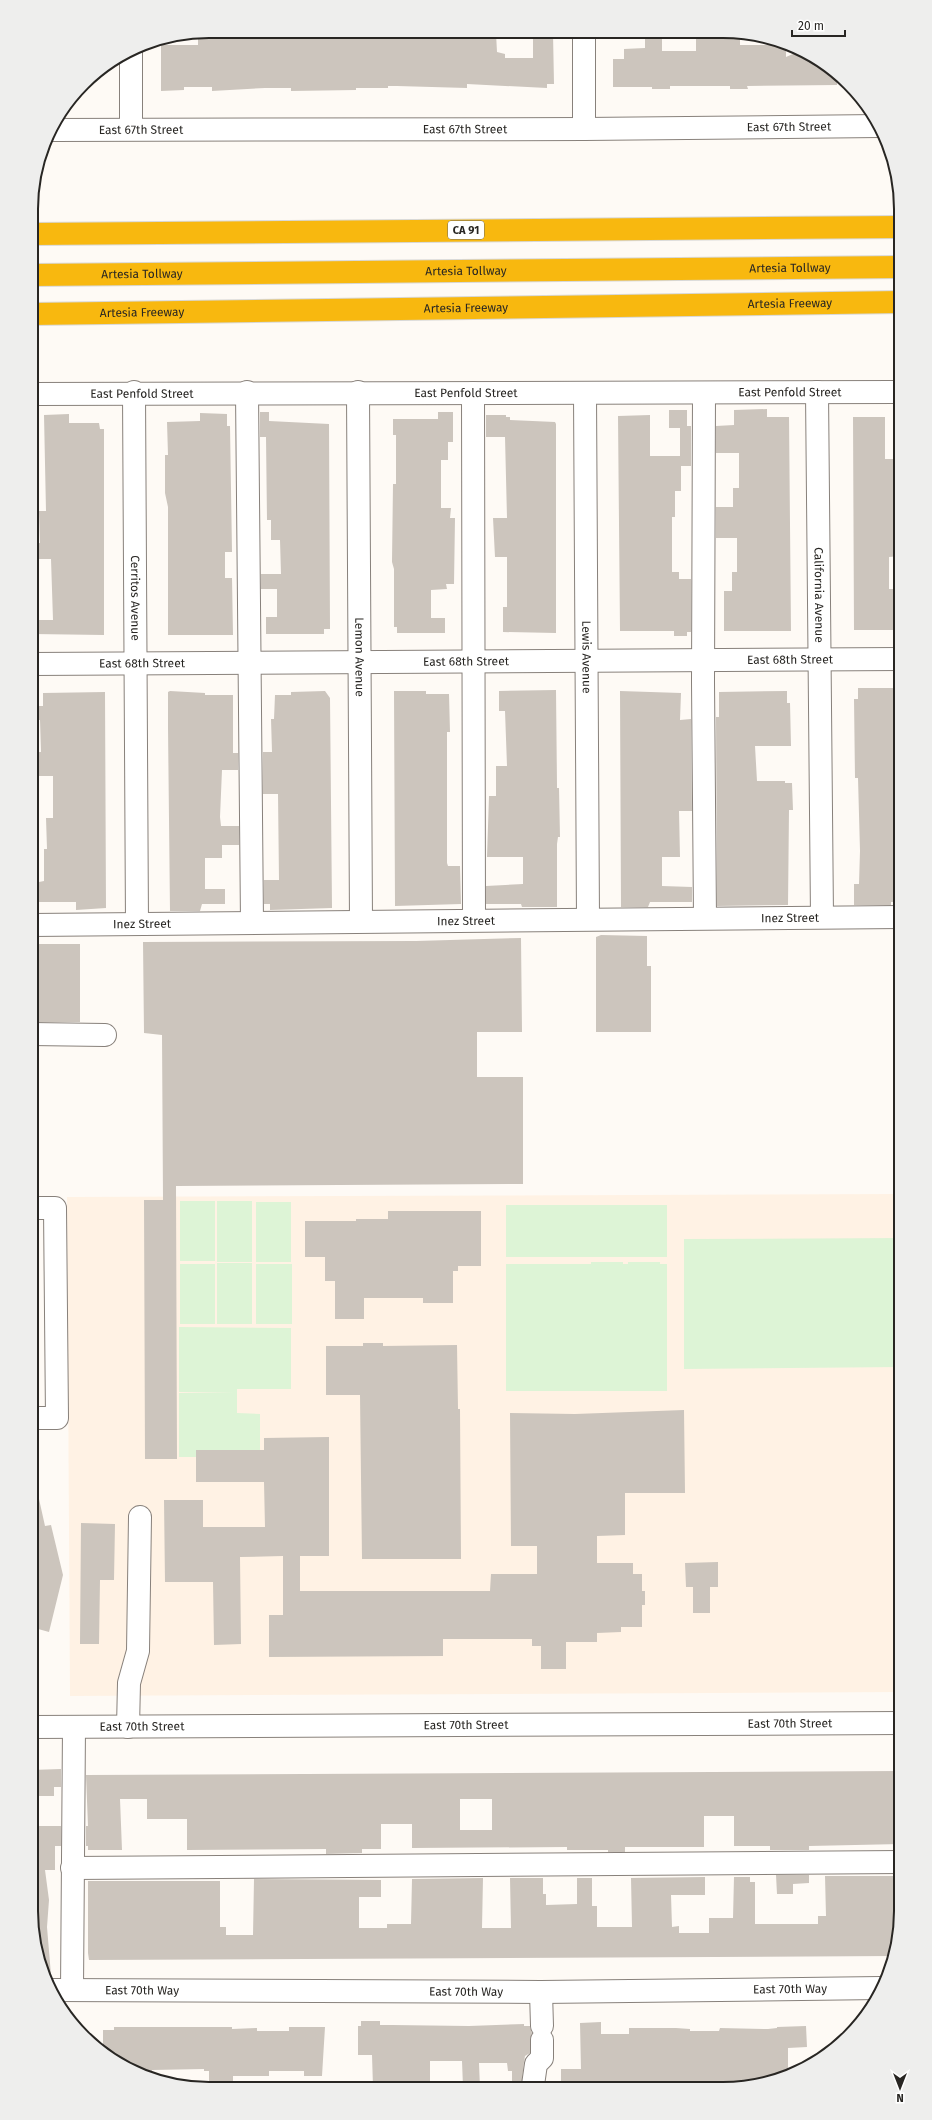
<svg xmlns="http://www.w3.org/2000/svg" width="932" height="2120" font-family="'Fira Sans',sans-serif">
	<rect width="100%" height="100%" fill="#fefaf5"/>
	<path fill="#fff2e4" d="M901 1194V1692L70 1696 67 1197Z"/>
	<g fill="#ddf4d6">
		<rect x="180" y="1201" width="35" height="60"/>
		<rect x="217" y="1201" width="35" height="61"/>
		<rect x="256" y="1202" width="35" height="60"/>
		<rect x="506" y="1205" width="161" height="52"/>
		<path d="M901 1238V1367L684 1369V1239Z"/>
		<path d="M591 1262H623V1264H628V1262H660V1264H667V1391H506V1264H591Z"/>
		<rect x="217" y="1263" width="35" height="61"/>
		<rect x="180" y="1264" width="35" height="60"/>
		<rect x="256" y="1264" width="36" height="60"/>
		<path d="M179 1327 291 1328V1389H237V1413L260 1414V1457H179V1393H235L179 1392Z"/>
	</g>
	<g fill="#ccc5bd" fill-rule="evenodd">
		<path d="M209 31 496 33 497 52 505 54V58H533V33H553L554 84H547V88L467 84V88L397 86H388V88H356V90L291 91V88H265L212 91V87H184V90L161 91V45H198V33Z"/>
		<path d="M645 34H662V51H696V34H740V45H786V57L802 50 837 73V85L747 86 748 89H730V86H670V89H652V87H613V59H624V49L645 48Z"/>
		<path d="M767 409V417H789L791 631H724V591H732V572H737V538H716V507H733V488H739V453H716V426L734 425V410Z"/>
		<path d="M669 410H687V426H691V466H681V491H675V517H672V572H679V579H691V632H687V636H674V631H620L618 416 650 415V456H680V428H669Z"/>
		<path d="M260 412H269V421L329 424 330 629H324V634H266V617H277V589H261V574H281L280 540H271V520H267L266 437H260Z"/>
		<path d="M438 412H453V442H448V460H441V508H451L450 518H455L454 584H446L447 589 431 590V618H445V633H397V627H394V569L392 562 393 484H396V435H393V419H438Z"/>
		<path d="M200 413 227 414V426H230L232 552H225V578H232L233 635H168V507L165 493V455H168L167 422 200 421Z"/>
		<path d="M69 414V423H99L100 429H104V635L33 634V620H53L51 559H37V543H40L39 511H46L44 415Z"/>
		<path d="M486 415H506V417H510V420L555 422 556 424V633L503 632V607H507V557H495L493 518H507L505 437H486Z"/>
		<path d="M853 417H885V459H893V474H899L897 538 901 537V556L889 557V589H894V614H901V630H854Z"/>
		<path d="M858 688H895V693H901V811H895V814H893V854H896V885H901V902H891V905H854V884H859L860 851 858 778H855L854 699H858Z"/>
		<path d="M556 690 557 785V788H559L560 837H558L557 844V907H522L521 904H486V886L523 884V857H487L489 796H496V766H507L505 711H499V691Z"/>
		<path d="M170 691 205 693V695H233V753H238V770H222L220 817 221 826H239V845H222V858H205V889H225V904H202L200 911H170L168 727V692Z"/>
		<path d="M325 691 330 698 332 908 270 910V904H264V880H279L278 794H263V752H272L271 719H274L275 695H291V692Z"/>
		<path d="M394 691H426V694H449L450 732H447V863L448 866H460L461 904 395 906Z"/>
		<path d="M620 691 681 693 680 720 691 719 692 811H679L680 857H662V886L692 887V902H650L648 907H621Z"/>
		<path d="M787 691V703H790L791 746H755L757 781H785V783H792L793 810H789L788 905 717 906 716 717H719V692Z"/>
		<path d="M105 692 106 908 76 910V902H38L37 884 39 882 44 881V849H47L46 818H53V776H35L34 752H41L40 720H33V706H43V693Z"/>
		<path d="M601 935 647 936V966H651V1032H596V937Z"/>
		<path d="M521 938 522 1032H477V1077H523V1184L176 1186 177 1459H145L144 1200H163L162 1035 144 1033 143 942 416 941Z"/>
		<rect x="31" y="944" width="49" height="78"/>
		<path d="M388 1211H481V1266H458V1271H453V1303H423V1298H364V1319H335V1281H325V1257H305V1221H356V1219H388Z"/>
		<path d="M363 1343H383V1346L457 1345 458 1409H460L461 1559H362L360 1395H326V1346H363Z"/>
		<path d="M684 1410 685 1493H625V1535L597 1536V1563H633V1574H642V1591H645V1605H642V1627H621V1632L597 1633V1642H566V1669H541V1646H532V1639H443V1656L269 1657V1615H283V1556L240 1557 241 1644 214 1645 213 1582H165L164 1500H203V1527H265L264 1482H196V1450H264V1438L329 1437V1556H300V1591H490L491 1574H537V1546H511L510 1413 575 1414Z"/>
		<path d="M37 1490 45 1526 51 1525 63 1575 49 1632 31 1627V1491Z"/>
		<path d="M81 1523 115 1524 114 1580H100L99 1644H80Z"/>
		<path d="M718 1562V1587H710V1613H693V1587H686L685 1563Z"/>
		<path d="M61 1769V1787H54V1796H31V1770Z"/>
		<path d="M901 1771V1844L809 1846V1850H770V1846H734V1816H704V1847H625V1852H608V1850H567V1847L412 1848V1824H381V1849H362V1853L326 1854V1849L187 1850V1819H147V1799H120L122 1850H88V1846H86V1826H88L86 1775ZM460 1799H492V1830H460Z"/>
		<path d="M31 1826H61V1846H55V1870H45L49 1900 47 1927 51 1975 45 1976 37 1957 31 1911Z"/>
		<path d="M776 1875H809V1883L793 1884V1894H777Z"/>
		<path d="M825 1876H901V1922L894 1956 89 1960 88 1953V1881H220V1927H226V1935H253L254 1879 381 1880V1897H359V1928H387V1924H411L412 1879 483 1878 482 1928H511L510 1878H543V1894H546V1905L577 1904V1878H592V1906H597V1927H632L631 1878 705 1877V1895H671L672 1927 679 1926V1933H709V1918H733L734 1877H750V1882H755V1924H818V1916H826Z"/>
		<path d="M361 2021H380V2025H392L469 2026 524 2024V2026H530L532 2033 530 2053 525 2056 524 2062 521 2088H512V2071H508L507 2063H479L480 2088 463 2087 462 2061H430V2087H373L372 2055H358V2026H361Z"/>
		<path d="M601 2022V2034H629V2028H676L690 2029V2031H719L720 2028 768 2029 777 2028V2027L806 2026 807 2047 788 2048V2074L769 2083 723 2089 608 2088V2085L561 2088V2069H581L580 2023Z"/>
		<path d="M114 2027H232V2029L257 2028V2031H289V2027H325L322 2076H304V2071H269V2076H233V2086H209V2071H204V2069L152 2070V2073H137L131 2071 103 2052V2030H114Z"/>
	</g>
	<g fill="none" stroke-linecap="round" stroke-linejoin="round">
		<g stroke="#88817b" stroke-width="24">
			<g id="minor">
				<path d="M584 33V129"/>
				<path d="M131 51V129"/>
				<path id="s1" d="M50 130 584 129 879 126"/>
				<path id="s2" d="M134 392 137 924"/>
				<path d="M247 392 252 922"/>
				<path id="s3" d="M358 392 361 921"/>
				<path id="s4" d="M817 392 822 917"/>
				<path d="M473 393 474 920"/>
				<path d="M704 393 703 682 705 918"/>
				<path id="s5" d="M31 394 901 392"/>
				<path id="s6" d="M585 394 588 919"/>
				<path id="s7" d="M31 664 901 659"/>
				<path id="s8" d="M31 925 901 917"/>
				<path d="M31 1034 105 1035"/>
				<path d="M31 1418H57L55 1208H31"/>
				<path id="s9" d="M31 1727 901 1723"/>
				<path d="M128 1727 129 1683 138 1651 140 1517"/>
				<path d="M72 1868 901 1862"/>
				<path id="s10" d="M52 1990 541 1992 881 1988"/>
				<path d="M72 1990 74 1727"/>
				<path d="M541 1992 542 2026"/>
				<path d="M533 2085 536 2064 542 2058V2040"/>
			</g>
		</g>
		<g stroke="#d8d8d7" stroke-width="24">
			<g id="highway">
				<path d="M31 234 901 227"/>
				<path id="s11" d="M31 275 901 267"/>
				<path id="s12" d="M31 314 901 302"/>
			</g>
		</g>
		<use href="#minor" stroke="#fff" stroke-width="22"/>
		<use href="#highway" stroke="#f8b80f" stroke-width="22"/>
	</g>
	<g text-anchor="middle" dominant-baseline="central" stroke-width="3" stroke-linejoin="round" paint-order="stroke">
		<rect fill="#fff" stroke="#686765" stroke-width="1" x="448" y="221" width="36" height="18" rx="3"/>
		<g font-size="11" font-weight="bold" fill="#282623">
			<text x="466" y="230">CA 91</text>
		</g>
		<g font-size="12" fill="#282623" stroke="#fff">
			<text stroke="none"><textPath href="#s1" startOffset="739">East 67th Street</textPath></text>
			<text stroke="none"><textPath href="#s1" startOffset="91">East 67th Street</textPath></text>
			<text stroke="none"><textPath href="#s1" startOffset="415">East 67th Street</textPath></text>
			<text stroke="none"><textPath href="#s11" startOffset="759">Artesia Tollway</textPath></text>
			<text stroke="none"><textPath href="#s11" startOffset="435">Artesia Tollway</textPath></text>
			<text stroke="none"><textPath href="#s11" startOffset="111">Artesia Tollway</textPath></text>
			<text stroke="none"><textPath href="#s12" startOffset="759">Artesia Freeway</textPath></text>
			<text stroke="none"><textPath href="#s12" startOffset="435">Artesia Freeway</textPath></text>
			<text stroke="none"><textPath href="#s12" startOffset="111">Artesia Freeway</textPath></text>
			<text stroke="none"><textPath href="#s5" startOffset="111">East Penfold Street</textPath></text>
			<text stroke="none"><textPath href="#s5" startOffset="435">East Penfold Street</textPath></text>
			<text stroke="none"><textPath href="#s5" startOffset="759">East Penfold Street</textPath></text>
			<text stroke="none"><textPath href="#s4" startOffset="203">California Avenue</textPath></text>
			<text stroke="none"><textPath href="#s2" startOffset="206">Cerritos Avenue</textPath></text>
			<text stroke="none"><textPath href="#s3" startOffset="265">Lemon Avenue</textPath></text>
			<text stroke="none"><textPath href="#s6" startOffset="263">Lewis Avenue</textPath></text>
			<text stroke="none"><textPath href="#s7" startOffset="759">East 68th Street</textPath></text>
			<text stroke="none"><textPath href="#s7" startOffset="435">East 68th Street</textPath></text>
			<text stroke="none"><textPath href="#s7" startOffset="111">East 68th Street</textPath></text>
			<text stroke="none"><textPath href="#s8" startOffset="759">Inez Street</textPath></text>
			<text stroke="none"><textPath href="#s8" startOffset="435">Inez Street</textPath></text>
			<text stroke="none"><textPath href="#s8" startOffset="111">Inez Street</textPath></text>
			<text stroke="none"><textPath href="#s9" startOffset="759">East 70th Street</textPath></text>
			<text stroke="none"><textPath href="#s9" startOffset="435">East 70th Street</textPath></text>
			<text stroke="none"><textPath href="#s9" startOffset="111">East 70th Street</textPath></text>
			<text stroke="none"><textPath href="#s10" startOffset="738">East 70th Way</textPath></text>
			<text stroke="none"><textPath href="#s10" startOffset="90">East 70th Way</textPath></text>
			<text stroke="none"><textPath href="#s10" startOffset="414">East 70th Way</textPath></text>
		</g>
	</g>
	<path d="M0 0H932V2120H0ZM209 38H723A171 171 0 0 1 894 209V1911A171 171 0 0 1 723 2082H209A171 171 0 0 1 38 1911V209A171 171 0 0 1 209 38Z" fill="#eeeeed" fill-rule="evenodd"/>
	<path fill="none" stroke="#282623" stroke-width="2" d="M209 38H723A171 171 0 0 1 894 209V1911A171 171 0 0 1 723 2082H209A171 171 0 0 1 38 1911V209A171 171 0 0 1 209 38Z"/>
	<g transform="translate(900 2088) rotate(180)" stroke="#ffffff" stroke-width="3" paint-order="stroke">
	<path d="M0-3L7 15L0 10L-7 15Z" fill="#282623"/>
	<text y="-6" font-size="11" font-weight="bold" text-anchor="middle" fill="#282623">N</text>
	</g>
	<path d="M792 30v6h53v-6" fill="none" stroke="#282623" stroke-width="2"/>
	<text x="798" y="30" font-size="12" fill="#282623" stroke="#ffffff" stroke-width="3" paint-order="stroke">20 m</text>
</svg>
